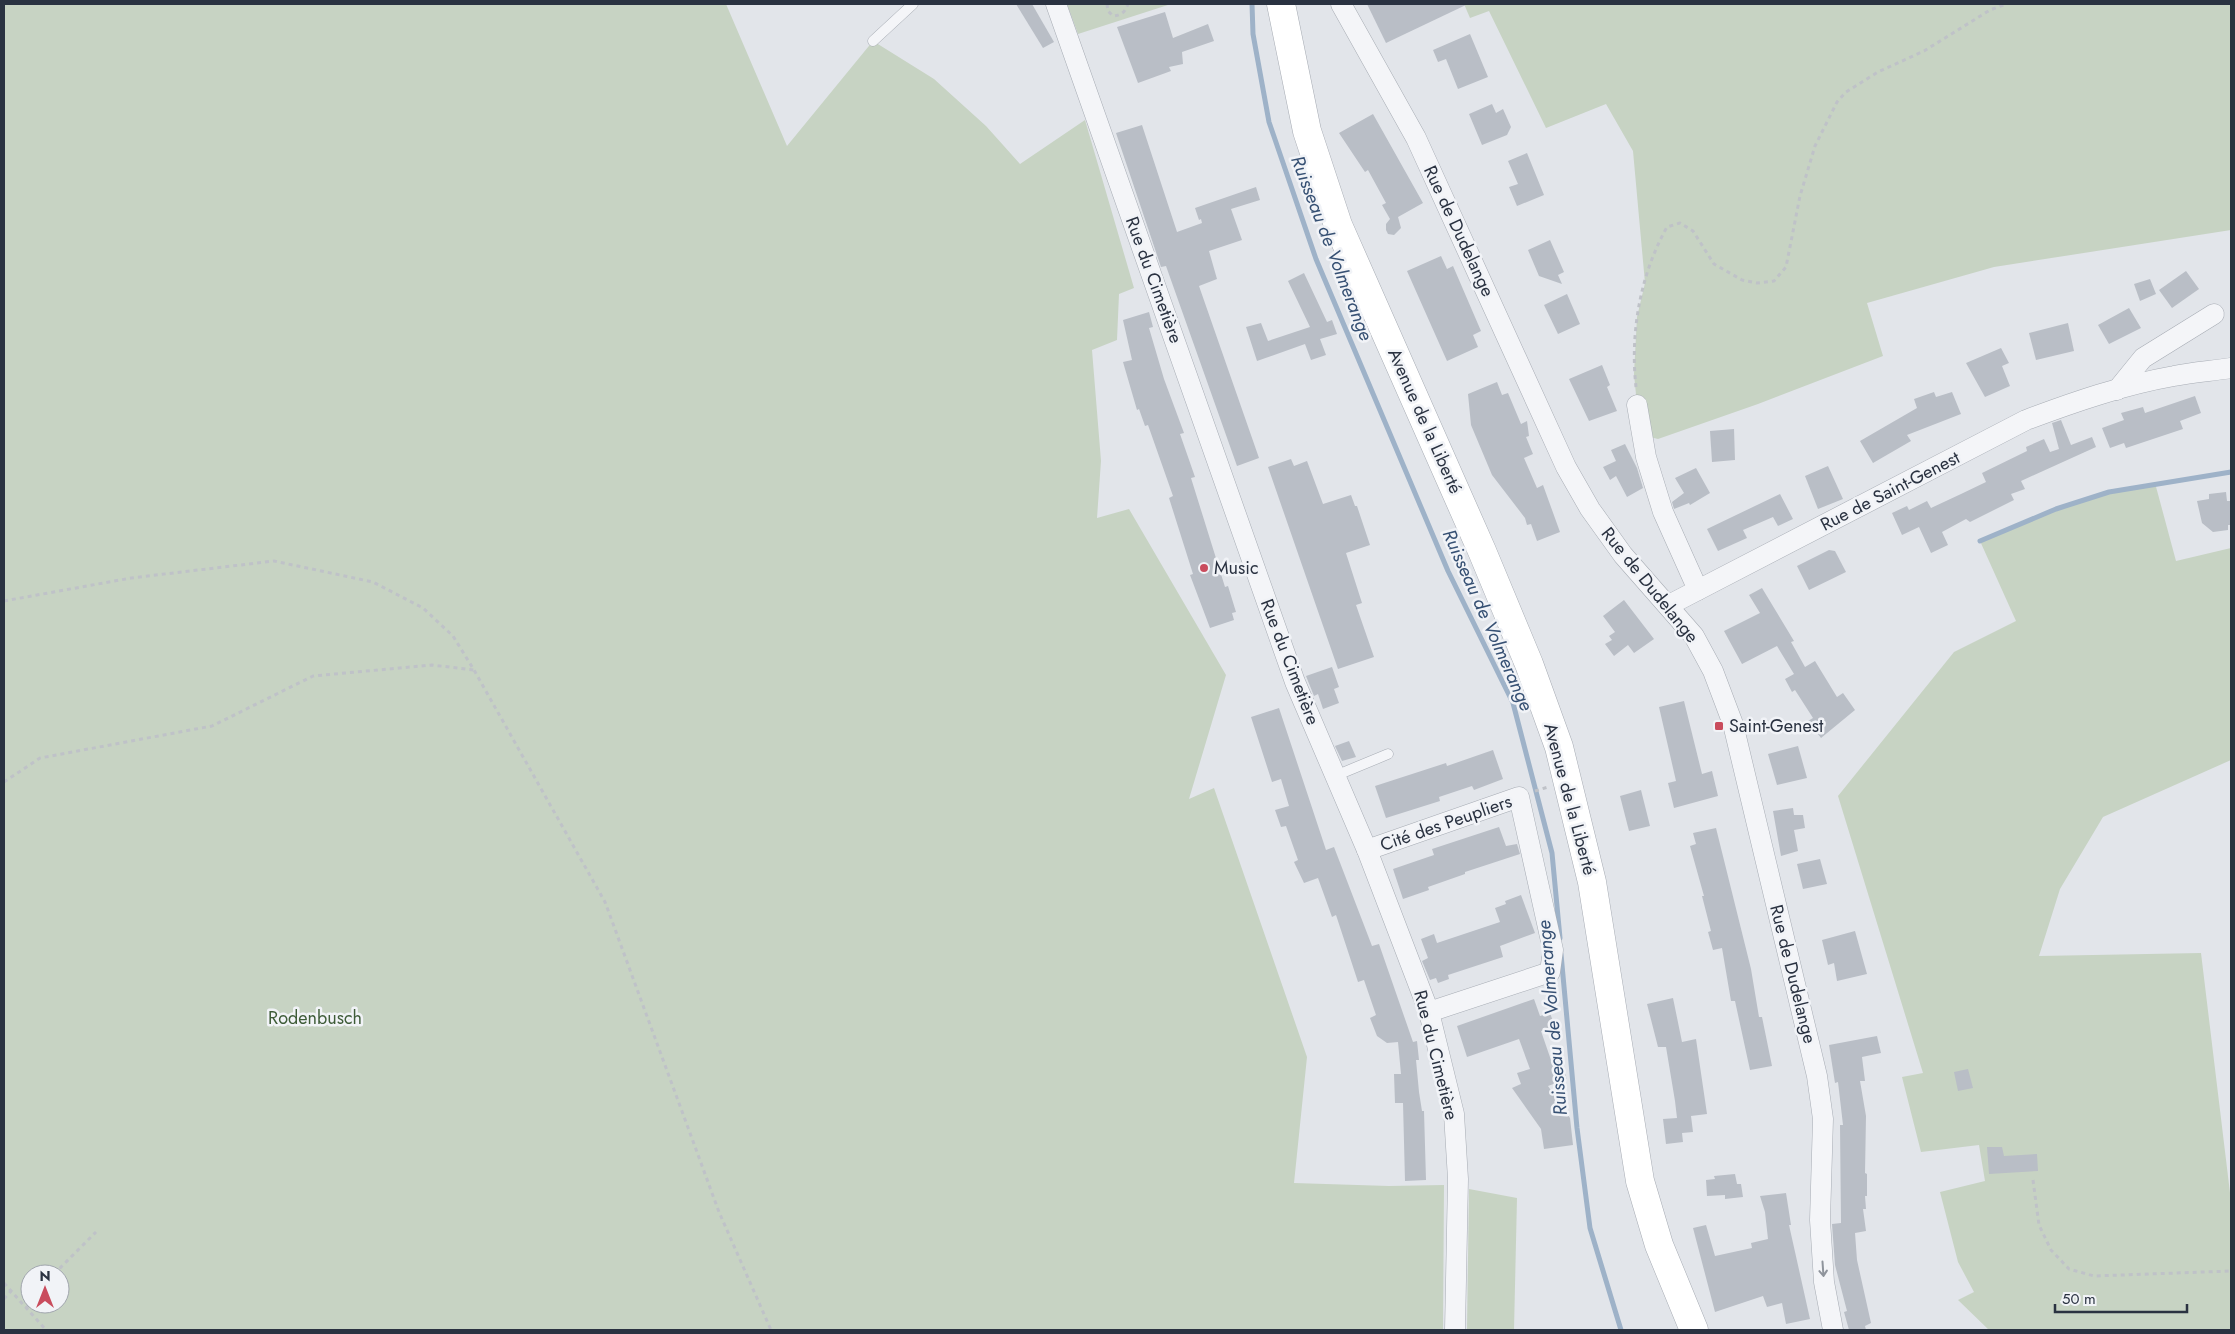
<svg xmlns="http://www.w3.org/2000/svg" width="2235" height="1334" font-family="Jost,sans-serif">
	<rect width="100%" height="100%" fill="#e2e5ea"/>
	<g fill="#c7d3c3" fill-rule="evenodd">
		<path d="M4 4H726L787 146 873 41 934 79 986 126 1020 164 1085 120 1134 288 1119 294 1117 340 1092 350 1101 461 1097 518 1129 509 1226 675 1189 799 1214 788 1307 1057 1294 1183 1389 1186 1444 1185 1443 1330H4ZM30 1274H60V1304H30Z"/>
		<path d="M1067 4H1171L1078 34Z"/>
		<path d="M1464 4H2231V230L1994 267 1867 303 1883 356 1758 404 1658 439 1650 437 1637 405 1634 374 1637 317 1645 283 1633 151 1606 104 1546 128 1489 11 1470 18Z"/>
		<path d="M2155 483 2176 561 2231 548V760L2103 817 2060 889 2039 956 2201 953 2231 1201V1330H1989L1958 1300 1974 1292 1958 1262 1940 1192 1985 1181 1979 1145 1921 1152 1902 1077 1923 1073 1838 796 1954 652 2016 621 1980 541 2056 509 2109 492Z"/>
		<path d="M1469 1189 1517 1198 1514 1330H1467Z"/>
	</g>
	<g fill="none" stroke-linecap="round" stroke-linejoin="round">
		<g stroke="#9eb2c8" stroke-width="5">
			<path d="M1252 4 1253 34 1269 122 1316 259 1448 571 1513 703 1552 853 1560 938"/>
			<path d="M1980 541 2056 509 2109 492 2231 472"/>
			<path d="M1561 954 1577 1128 1590 1228 1621 1330"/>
		</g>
	</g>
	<g fill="#b9bec6">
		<path d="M1016 4H1032L1054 42 1043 48Z"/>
		<path d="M1367 4H1468L1386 43Z"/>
		<path d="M1165 12 1173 38 1208 24 1214 41 1182 52 1183 64 1169 67 1171 71 1138 83 1117 27Z"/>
		<path d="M1470 34 1488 77 1458 89 1446 59 1438 62 1433 50Z"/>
		<path d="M1492 104 1496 113 1503 109 1511 127 1507 135 1482 145 1469 114Z"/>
		<path d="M1373 114 1423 203 1398 217 1401 228 1394 235 1388 234 1386 230V224L1390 219 1382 205 1386 203 1368 170 1365 172 1339 133Z"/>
		<path d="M1142 125 1177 232 1202 223 1201 219 1199 220 1195 208 1256 187 1260 200 1231 209 1242 240 1209 251 1217 279 1199 286 1259 458 1237 466 1166 266 1161 267 1116 133Z"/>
		<path d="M1527 153 1544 195 1517 206 1509 187 1518 184 1508 161Z"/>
		<path d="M1550 240 1564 272 1558 275 1562 284 1539 276 1528 250Z"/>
		<path d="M1441 256 1447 269 1453 266 1481 331 1473 335 1478 347 1447 361 1407 271Z"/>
		<path d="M2186 271 2199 289 2172 308 2159 290Z"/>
		<path d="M1304 273 1327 322 1332 320 1337 334 1320 339 1326 355 1311 360 1305 344 1257 361 1246 327 1261 323 1268 341 1310 327 1288 281Z"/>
		<path d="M2150 279 2156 294 2140 301 2134 284Z"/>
		<path d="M1567 294 1580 324 1558 334 1544 305Z"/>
		<path d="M2129 308 2141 328 2109 344 2098 325Z"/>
		<path d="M1149 312 1153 327 1149 328 1164 379 1184 433 1180 434 1195 477 1191 478 1225 587 1228 586 1236 612 1232 613 1234 620 1210 628 1190 575 1193 574 1169 498 1173 496 1148 425 1145 426 1139 409 1137 410 1123 362 1132 360 1123 320Z"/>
		<path d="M2068 323 2074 351 2036 360 2029 333Z"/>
		<path d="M2001 348 2009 363 2002 366 2010 386 1985 397 1966 363Z"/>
		<path d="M1602 365 1610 385 1607 387 1617 411 1589 421 1569 379Z"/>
		<path d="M1497 382 1502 395 1508 393 1521 424 1527 421 1529 436 1526 437 1533 454 1524 458 1537 488 1543 485 1560 532 1537 541 1531 524 1527 525 1525 518 1492 475 1471 425 1468 394Z"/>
		<path d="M1934 392 1936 397 1952 392 1961 414 1907 435 1911 441 1873 463 1860 441 1917 408 1914 399Z"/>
		<path d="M2195 396 2201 413 2180 421 2183 429 2126 448 2124 443 2110 448 2102 428 2124 420 2121 413 2143 407 2145 413Z"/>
		<path d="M2061 420 2071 445 2092 437 2096 447 2021 481 2025 489 2011 494 2014 500 1970 522 1966 519 1942 532 1948 545 1931 553 1919 527 1902 535 1892 513 1907 506 1909 510 1927 501 1931 508 1961 494 1986 482 1982 473 2027 451 2026 447 2044 439 2050 452 2059 449 2052 423Z"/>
		<path d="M1734 429 1735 460 1712 462 1710 431Z"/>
		<path d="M1625 444 1637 468 1643 488 1627 497 1616 476 1610 480 1603 467 1616 461 1611 450Z"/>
		<path d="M1291 459 1294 466 1307 461 1323 504 1351 495 1355 506H1357L1370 545 1346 553 1362 603 1356 605 1374 657 1338 669 1268 467Z"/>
		<path d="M1828 466 1843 499 1818 509 1805 476Z"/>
		<path d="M1696 468 1710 493 1690 505 1689 503 1674 509 1672 502 1684 493 1675 478Z"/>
		<path d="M2226 492 2227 501H2231V525H2228V530L2213 532 2202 523 2197 501 2209 499V494Z"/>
		<path d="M1780 494 1793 519 1778 526 1773 517 1743 530 1747 538 1718 551 1707 529Z"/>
		<path d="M1829 550 1835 551 1846 572 1809 590 1797 566Z"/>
		<path d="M1762 588 1794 641 1791 642 1805 667 1815 661 1837 697 1843 693 1855 710 1821 738 1808 721 1813 718 1795 690 1792 692 1785 679 1794 674 1777 646 1742 664 1724 631 1760 613 1749 595Z"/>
		<path d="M1624 600 1654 639 1634 653 1628 645 1614 656 1605 644 1612 640 1609 636 1615 632 1603 616Z"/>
		<path d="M1332 667 1339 687 1334 689 1339 703 1323 709 1318 694 1314 696 1306 676Z"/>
		<path d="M1684 701 1702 774 1712 771 1718 796 1674 808 1668 783 1676 781 1659 707Z"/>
		<path d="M1279 708 1326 850 1334 847 1372 946 1379 944 1413 1042 1417 1041 1419 1060H1416L1419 1092 1422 1111H1424L1426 1180 1405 1181 1403 1103H1395L1394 1074H1401L1398 1042 1387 1043 1377 1036 1370 1018 1376 1015 1364 980 1358 982 1336 915 1332 917 1318 878 1304 883 1294 862 1298 860 1286 826 1281 827 1275 810 1289 806 1281 779 1272 782 1251 717Z"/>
		<path d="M1349 741 1356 757 1342 761 1335 746Z"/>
		<path d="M1798 746 1807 778 1777 785 1768 754Z"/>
		<path d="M1493 750 1503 779 1474 790 1472 786 1439 797 1440 801 1386 818 1375 786 1446 763 1447 766Z"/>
		<path d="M1641 790 1650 826 1629 831 1620 796Z"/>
		<path d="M1793 808 1794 815H1803L1805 828 1794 830 1798 851 1781 856 1773 811Z"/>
		<path d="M1499 827 1506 846 1517 844 1520 854 1465 872V874L1428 887 1429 890 1403 899 1393 869 1434 855 1432 849Z"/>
		<path d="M1716 828 1751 969 1759 1017H1762L1772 1066 1750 1070 1735 1001H1731L1722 948 1713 950 1708 932 1711 931 1702 896H1704L1690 846 1696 844 1693 833Z"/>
		<path d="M1820 859 1827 884 1803 889 1797 864Z"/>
		<path d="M1521 895 1535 933 1500 946 1503 957 1448 975 1449 979 1438 983 1436 978 1430 980 1422 961 1428 958 1421 939 1434 934 1437 943 1500 922 1495 908 1506 904 1505 901Z"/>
		<path d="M1855 931 1867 974 1837 981 1834 963 1828 965 1822 940Z"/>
		<path d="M1673 998 1682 1042 1696 1039 1707 1114 1691 1116 1693 1132 1682 1133 1683 1142 1666 1144 1663 1119 1677 1118 1675 1101 1666 1047H1658L1647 1004Z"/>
		<path d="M1534 999 1540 1016 1550 1013 1555 1027 1541 1031 1552 1063 1560 1060 1567 1079 1548 1086 1570 1118 1573 1145 1544 1149 1541 1129 1512 1088 1521 1084 1517 1073 1530 1069 1519 1039 1467 1057 1457 1026Z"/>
		<path d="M1877 1036 1881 1053 1862 1057 1865 1081H1860L1866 1116 1865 1173 1867 1174V1196H1865L1866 1209H1863L1866 1231 1855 1233 1857 1260 1871 1323 1865 1326 1866 1330H1849L1844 1312 1847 1311 1835 1265 1832 1224 1841 1223 1840 1125H1843L1838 1082 1835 1083 1829 1045Z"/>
		<path d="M1968 1069 1973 1088 1958 1091 1954 1072Z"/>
		<path d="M1987 1147H2002L2004 1156 2037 1154 2038 1171 1989 1174Z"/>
		<path d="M1735 1174 1737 1184H1741L1743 1197 1725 1199V1195L1707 1196 1706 1180 1715 1179 1714 1176Z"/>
		<path d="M1786 1193 1791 1225H1789L1810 1319 1786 1324 1782 1303 1767 1307 1763 1296 1715 1312 1693 1228 1706 1225 1715 1256 1752 1248 1751 1243 1768 1239 1765 1212 1760 1196Z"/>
	</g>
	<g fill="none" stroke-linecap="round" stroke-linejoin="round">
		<g stroke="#a7acb4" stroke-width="11">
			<g id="lane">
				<path d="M873 41 913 4"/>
				<path d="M1335 776 1388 754"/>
			</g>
		</g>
		<g stroke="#a7acb4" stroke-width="21">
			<g id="street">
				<path d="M1056 4 1295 682 1367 850 1429 1012 1454 1114 1458 1179 1455 1330"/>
				<path d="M1341 4 1416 138 1566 467 1590 509 1623 555 1694 636 1713 671 1733 724 1817 1076 1823 1119 1820 1220 1824 1282 1833 1330"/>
				<path d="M2117 390 2143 358 2214 314"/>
				<path d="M1637 405 1646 457 1663 512 1698 590"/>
				<path d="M1669 605 2026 420C2074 402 2123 385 2174 376 2193 372 2212 371 2231 368"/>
				<path d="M1367 850 1519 797 1553 950 1550 972 1429 1012"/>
			</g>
		</g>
		<g stroke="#a7acb4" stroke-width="29">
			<path id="secondary" d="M1281 4 1307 131 1338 225 1482 551 1529 664 1559 747 1592 882 1640 1181 1659 1245 1694 1330"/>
		</g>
		<g stroke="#bfc2c8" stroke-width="3" stroke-dasharray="4 4" stroke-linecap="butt">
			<path d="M1107 4 1108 11 1113 16C1122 15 1125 12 1128 4"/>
			<path d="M1636 387C1630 333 1640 275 1667 227L1680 223 1693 231 1714 264 1742 280 1757 283 1774 281 1786 267 1800 196 1815 146 1837 102 1846 92 1878 72 1924 51 1990 10 2006 4"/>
			<path d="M4 601 131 578 274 561 373 582 423 608 453 636 474 670 605 902 719 1212 771 1330"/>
			<path d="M4 782 40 758 212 726 313 676 432 665 474 670"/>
			<path d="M1535 791 1548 787"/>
			<path d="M2033 1180 2039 1225 2051 1250 2069 1269 2094 1276 2231 1271"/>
			<path d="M54 1274 96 1232"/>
			<path d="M4 1283 46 1330"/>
			<path d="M4 1299 11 1291"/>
			<path d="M26 1308 30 1304"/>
		</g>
		<use href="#lane" stroke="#f4f5f8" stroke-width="10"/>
		<use href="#street" stroke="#f4f5f8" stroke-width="20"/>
		<use href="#secondary" stroke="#fff" stroke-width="28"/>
	</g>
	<defs><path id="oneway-shaft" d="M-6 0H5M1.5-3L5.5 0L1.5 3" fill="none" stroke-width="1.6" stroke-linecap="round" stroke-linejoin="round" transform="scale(1.25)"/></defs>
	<use stroke="#8f949c" href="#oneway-shaft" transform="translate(1823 1269) rotate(86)"/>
	<g fill="#c94c5d" stroke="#f1f3f7" stroke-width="2">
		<circle cx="1204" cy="568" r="5"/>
		<rect x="1714" y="721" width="10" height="10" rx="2.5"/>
	</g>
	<g text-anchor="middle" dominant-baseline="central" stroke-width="5" stroke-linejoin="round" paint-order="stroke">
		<g font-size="18" fill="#2a3241" stroke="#f1f3f7">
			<text transform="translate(1459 231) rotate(65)">Rue de Dudelange</text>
			<text transform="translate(1154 280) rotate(70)">Rue du Cimetière</text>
			<text transform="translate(1425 421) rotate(66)">Avenue de la Liberté</text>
			<text transform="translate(1890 491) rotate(-27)">Rue de Saint-Genest</text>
			<text transform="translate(1650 585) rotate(51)">Rue de Dudelange</text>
			<text transform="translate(1290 662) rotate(69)">Rue du Cimetière</text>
			<text transform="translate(1570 799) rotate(75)">Avenue de la Liberté</text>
			<text transform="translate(1446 823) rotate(-19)">Cité des Peupliers</text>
			<text transform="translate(1793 974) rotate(76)">Rue de Dudelange</text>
			<text transform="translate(1436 1055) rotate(76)">Rue du Cimetière</text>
		</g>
		<g font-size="18" fill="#2a3241" stroke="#f1f3f7" text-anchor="start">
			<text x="1214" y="568">Music</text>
			<text x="1729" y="726">Saint-Genest</text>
		</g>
		<g font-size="18" fill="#3e5c38" stroke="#f1f3f7">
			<text x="315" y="1018">Rodenbusch</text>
		</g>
		<g font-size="19" font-style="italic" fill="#365073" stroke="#f1f3f7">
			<text transform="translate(1332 248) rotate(69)">Ruisseau de Volmerange</text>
			<text transform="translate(1488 620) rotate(66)">Ruisseau de Volmerange</text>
			<text transform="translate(1552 1018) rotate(-95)">Ruisseau de Volmerange</text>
		</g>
	</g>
	<rect width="2235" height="1334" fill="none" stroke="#2a3241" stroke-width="10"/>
	<g transform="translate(45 1289)"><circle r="24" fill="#f1f3f7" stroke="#a1a6ae"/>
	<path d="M0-4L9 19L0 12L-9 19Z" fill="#c94c5d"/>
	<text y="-8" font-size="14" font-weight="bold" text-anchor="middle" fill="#2a3241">N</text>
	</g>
	<path d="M2055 1304v8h132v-8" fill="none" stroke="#2a3241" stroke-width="2.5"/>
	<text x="2062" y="1304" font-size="15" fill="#2a3241" stroke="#f1f3f7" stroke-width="4" paint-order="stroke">50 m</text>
</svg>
